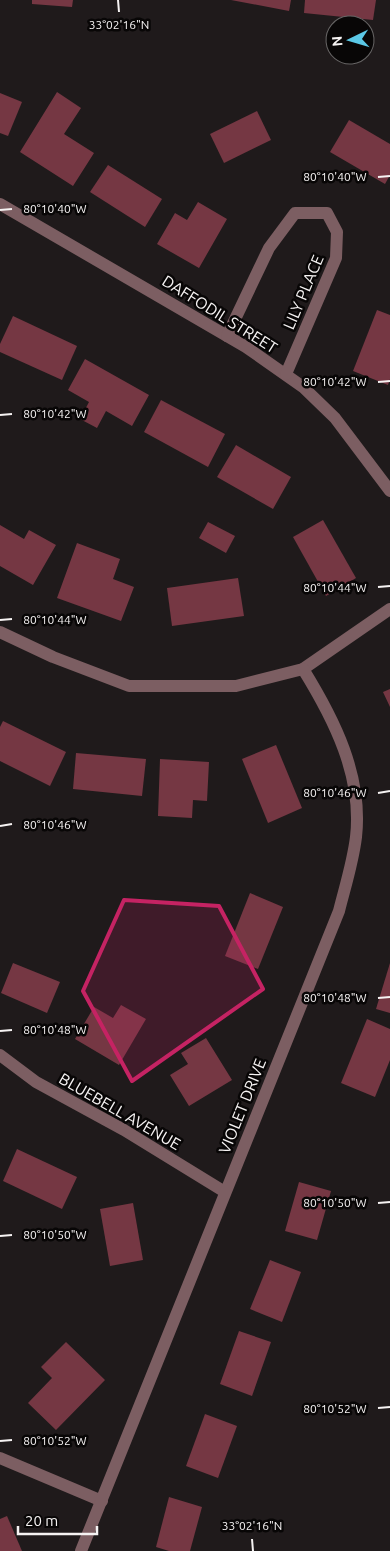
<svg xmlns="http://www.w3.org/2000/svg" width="390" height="1551" font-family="Ubuntu,sans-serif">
	<rect width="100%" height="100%" fill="#1f1a1b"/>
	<g fill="#753743">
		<path d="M32 0H73L72 7 32 4Z"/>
		<path d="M231 0H291L289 11Z"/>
		<path d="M305 0H376L373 20 304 13Z"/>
		<path d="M57 92 81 108 64 134 94 153 73 186 20 152Z"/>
		<path d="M0 93 22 102 8 136 0 133Z"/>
		<path d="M257 111 271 140 224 163 210 134Z"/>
		<path d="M349 120 390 144V175L385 184 330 152Z"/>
		<path d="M108 165 162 199 145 227 90 192Z"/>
		<path d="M198 202 227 219 199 268 157 244 175 213 187 220Z"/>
		<path d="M377 310 390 315V379L388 385 353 371Z"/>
		<path d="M13 316 77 346 62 380 0 352V344Z"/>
		<path d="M85 359 149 395 132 426 106 411 97 428 80 419 89 402 68 390Z"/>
		<path d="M161 400 225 434 208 467 144 432Z"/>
		<path d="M236 445 291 477 273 509 217 477Z"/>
		<path d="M323 520 356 578 326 596 293 537Z"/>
		<path d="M208 522 235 536 226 553 199 538Z"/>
		<path d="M0 525 24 539 29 530 56 545 33 585 0 566Z"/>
		<path d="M77 543 120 559 113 579 134 587 121 621 57 598Z"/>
		<path d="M238 578 244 616 172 626 167 588Z"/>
		<path d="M390 689V707L383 692Z"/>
		<path d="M3 721 66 752 50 786 0 761V727Z"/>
		<path d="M276 745 302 808 268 823 242 759Z"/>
		<path d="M76 753 146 759 142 796 73 789Z"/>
		<path d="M160 759 209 762 207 801 193 800 192 818 158 816Z"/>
		<path d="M250 893 283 907 258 969 225 956Z"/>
		<path d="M13 963 60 982 47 1013 1 993Z"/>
		<path d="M390 963V1013L376 1009Z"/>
		<path d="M121 1005 146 1019 119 1065 75 1039 94 1007 113 1018Z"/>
		<path d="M367 1019 390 1029V1060L375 1097 341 1083Z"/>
		<path d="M206 1038 232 1080 189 1106 170 1075 188 1064 181 1053Z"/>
		<path d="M17 1149 77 1177 62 1209 3 1181Z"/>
		<path d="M299 1182 331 1191 317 1240 285 1231Z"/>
		<path d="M133 1203 143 1260 110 1266 100 1209Z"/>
		<path d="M270 1260 301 1272 282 1322 250 1309Z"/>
		<path d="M239 1331 271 1342 252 1396 220 1384Z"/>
		<path d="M66 1342 105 1380 56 1430 28 1403 52 1378 41 1367Z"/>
		<path d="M205 1414 237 1426 218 1478 186 1466Z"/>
		<path d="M169 1497 202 1507 190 1551H169L156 1547Z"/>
		<path d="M7 1516 22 1551H0V1519Z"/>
	</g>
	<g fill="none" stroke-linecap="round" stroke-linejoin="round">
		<g stroke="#7c5e62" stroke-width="12">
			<path d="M0 204 246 347 303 387 335 418 390 491"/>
			<path d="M227 336 269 248 295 213H327L337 232 336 258 286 374"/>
			<path d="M0 632 53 657 129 686H236L303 669 390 609"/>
			<path d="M0 1055 36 1082 124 1130 225 1192"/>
			<path d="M0 1458 102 1501"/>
			<path d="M81 1551 339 911C345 887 353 862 356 837 363 776 334 719 303 669"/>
		</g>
	</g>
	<path fill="#c52363" fill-opacity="0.2" stroke="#c52363" stroke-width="4" stroke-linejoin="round" d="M124 900 219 906 263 989 132 1081 83 991Z"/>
	<path fill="none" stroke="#f6f3f3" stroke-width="2" d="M118 0 119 12M378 177 390 176M0 210 12 209M378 382 390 381M0 415 12 414M378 587 390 586M0 620 12 619M378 793 390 791M0 826 12 824M378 998 390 997M0 1031 12 1030M378 1203 390 1202M0 1236 12 1235M378 1408 390 1407M0 1441 12 1440M252 1539 253 1551"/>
	<g text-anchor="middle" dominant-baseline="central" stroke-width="5" stroke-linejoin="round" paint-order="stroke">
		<g font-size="16" fill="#f6f3f3" stroke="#080606">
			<text transform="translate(303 292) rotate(-67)">LILY PLACE</text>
			<text transform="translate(220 314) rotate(32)">DAFFODIL STREET</text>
			<text transform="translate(242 1106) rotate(-68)">VIOLET DRIVE</text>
			<text transform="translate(120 1111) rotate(30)">BLUEBELL AVENUE</text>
		</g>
	</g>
	<g font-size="12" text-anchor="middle" fill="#f6f3f3" stroke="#080606" stroke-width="5" stroke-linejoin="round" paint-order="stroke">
		<text x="119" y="29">33°02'16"N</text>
		<text x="335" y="181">80°10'40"W</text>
		<text x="55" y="213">80°10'40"W</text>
		<text x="335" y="386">80°10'42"W</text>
		<text x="55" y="418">80°10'42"W</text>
		<text x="335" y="592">80°10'44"W</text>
		<text x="55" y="624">80°10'44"W</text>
		<text x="335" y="797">80°10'46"W</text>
		<text x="55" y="829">80°10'46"W</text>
		<text x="335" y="1002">80°10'48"W</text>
		<text x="55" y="1034">80°10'48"W</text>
		<text x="335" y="1207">80°10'50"W</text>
		<text x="55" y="1239">80°10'50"W</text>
		<text x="335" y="1413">80°10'52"W</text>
		<text x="55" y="1445">80°10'52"W</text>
		<text x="252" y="1530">33°02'16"N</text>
	</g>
	<g transform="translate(350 40) rotate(265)"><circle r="24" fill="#080606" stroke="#676565"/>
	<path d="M0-4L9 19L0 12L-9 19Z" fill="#5bc8e6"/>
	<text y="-8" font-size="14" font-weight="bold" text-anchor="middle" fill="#f6f3f3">N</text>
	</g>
	<path d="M18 1526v8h79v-8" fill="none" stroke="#f6f3f3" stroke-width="2.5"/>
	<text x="25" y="1526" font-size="15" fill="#f6f3f3" stroke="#080606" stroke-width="4" paint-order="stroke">20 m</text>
</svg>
